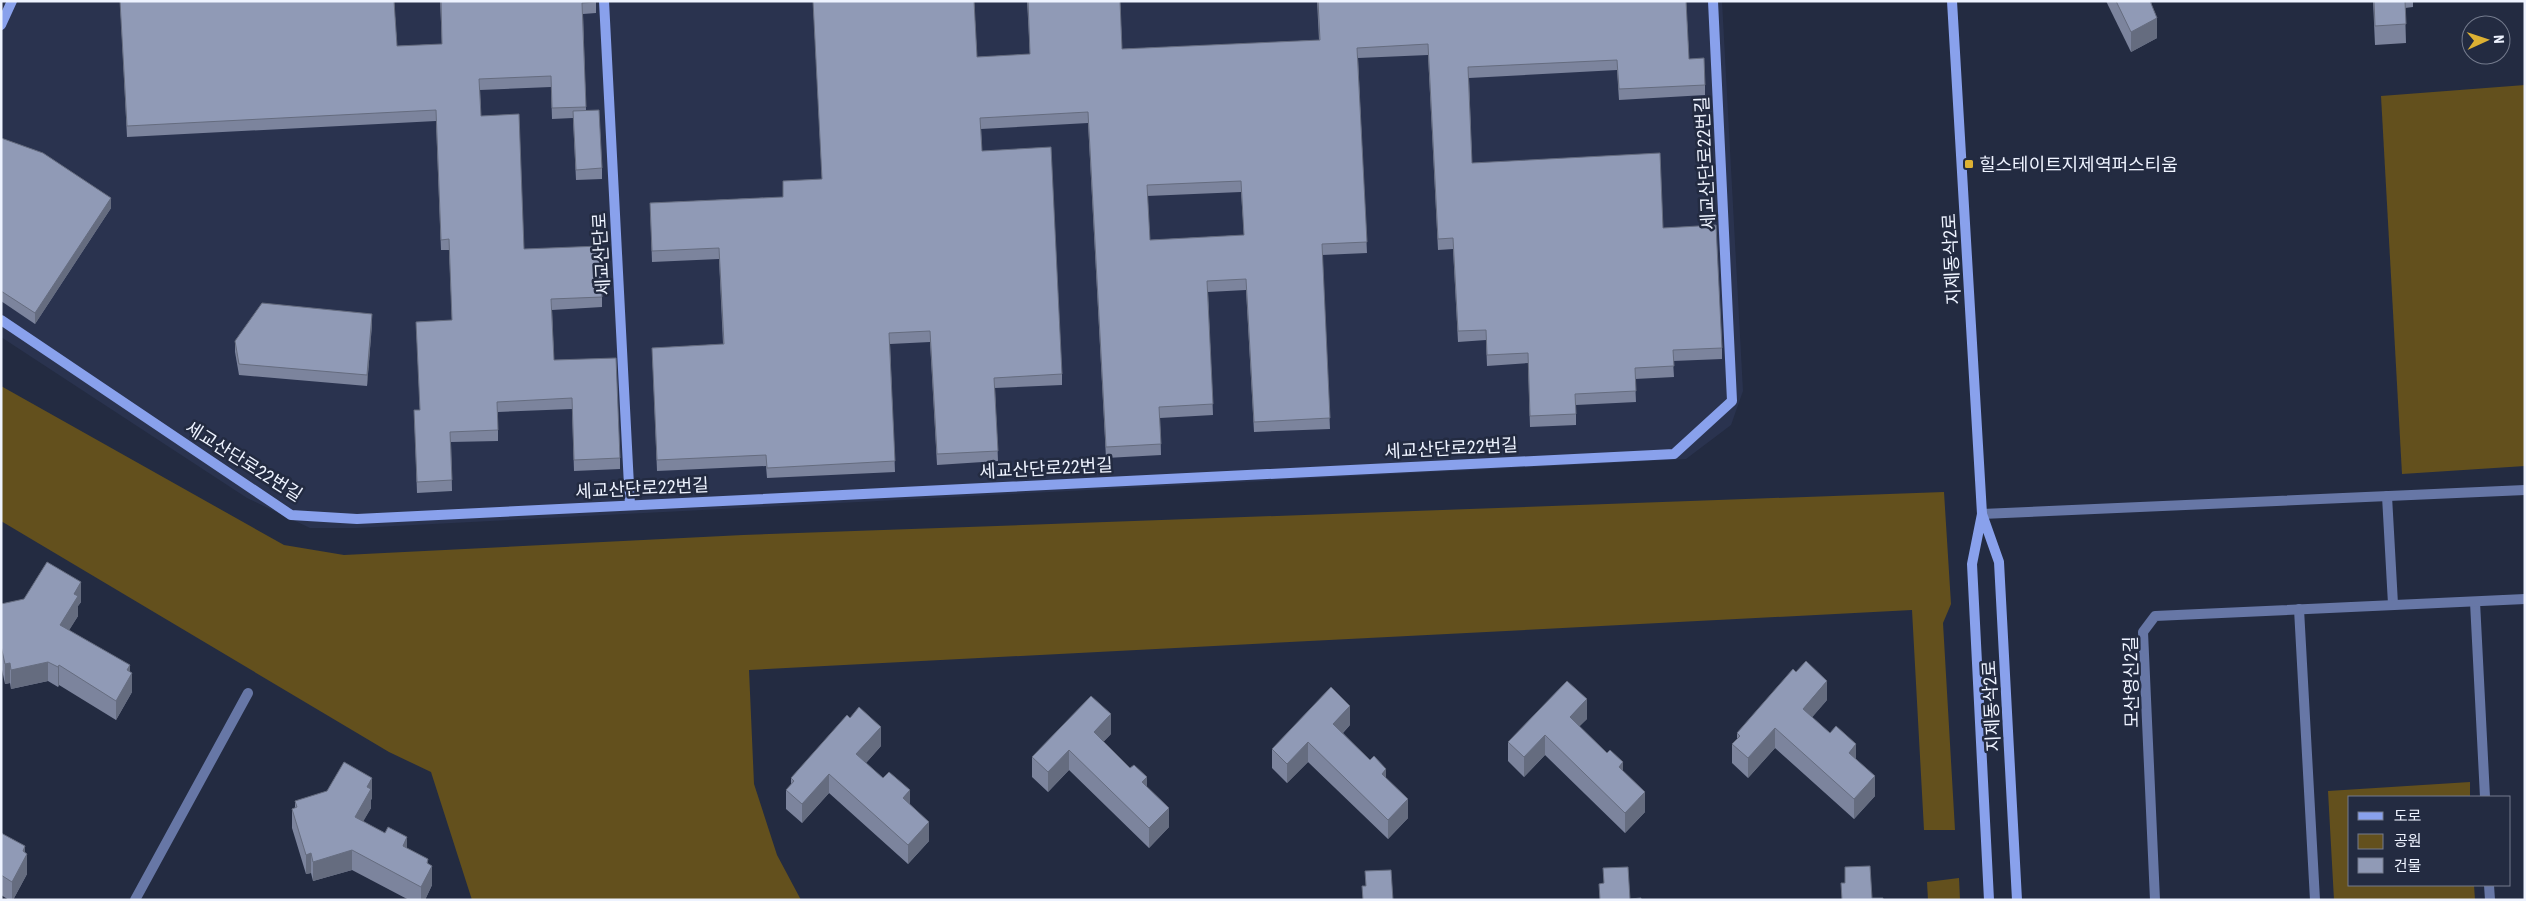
<svg xmlns="http://www.w3.org/2000/svg" width="2526" height="901" font-family="'Roboto Condensed','Noto Sans KR',sans-serif">
	<rect width="100%" height="100%" fill="#232b41"/>
	<path fill="#2a334f" d="M1 1H1722L1743 391 1731 425 1686 459 356 528H310L247 498 1 337Z"/>
	<g fill="#63501d">
		<path d="M2525 85V466L2402 474 2381 96Z"/>
		<path d="M1 386 284 545 344 555 743 535 1944 492 1951 604 1943 623 1955 830H1924L1912 610 749 670 754 784 777 855 801 900H472L431 772 389 752 1 521Z"/>
		<path d="M2470 782V797H2350V885H2474L2475 900H2334L2328 791Z"/>
		<path d="M1959 878 1960 900H1928L1927 882Z"/>
	</g>
	<g fill="none" stroke-linecap="round" stroke-linejoin="round">
		<g stroke="#6777a6" stroke-width="10">
			<path d="M2387 496 2393 604"/>
			<path d="M1982 514 2525 490"/>
			<path d="M2475 602 2485 797"/>
			<path d="M2299 609 2315 900"/>
			<path d="M2489 885 2490 900"/>
			<path d="M135 900 248 693"/>
			<path d="M2155 900 2143 632 2155 616 2525 599"/>
		</g>
		<g stroke="#89a1ec" stroke-width="10">
			<path d="M604 1 630 505"/>
			<path d="M1952 1 1982 514"/>
			<path d="M1 25 12 1"/>
			<path d="M1 320 291 515 357 519 1674 454 1732 401 1713 1"/>
			<path d="M1989 900 1972 564 1982 514 1999 562 2017 900"/>
		</g>
	</g>
	<g fill="#7c849d" fill-rule="evenodd">
		<path d="M120 1H394L397 46 442 44 440 1H596V13L583 14 586 110 602 168V179L576 180 573 118 552 119 551 87 480 90 481 116 524 249 602 297V307L552 310 554 360 620 458V469L574 471 572 409 498 412V441L451 442 452 491 417 493 414 410H420L416 322 452 320 449 250H441L436 121 127 137Z"/>
		<path d="M813 1H974L977 57 1030 54 1027 1H1120L1122 49 1319 40 1317 1H1686L1689 59 1705 85V95L1619 100 1617 70 1469 78 1472 163 1663 228 1722 348V359L1673 361 1674 377 1635 379 1636 402 1576 405V425L1530 427 1528 363 1487 366 1486 340 1458 342 1453 249 1438 250 1428 55 1358 58 1367 253 1322 255 1330 429 1254 432 1246 290 1208 292 1213 415 1160 418 1161 455 1106 458 1088 123 981 129 982 151 1062 374V385L995 388 998 461 937 465 930 342 890 344 895 472 767 478 766 466 657 471 652 348 723 344 719 259 652 262 650 203 783 197 822 179ZM1241 192 1244 235 1150 240 1147 196Z"/>
		<path d="M2106 1H2151L2157 38 2131 52Z"/>
		<path d="M2373 1H2413V7L2405 8 2406 43 2375 45Z"/>
		<path d="M1 138 111 208 35 324 1 301Z"/>
		<path d="M372 324 367 386 239 375 235 352V341Z"/>
		<path d="M81 602 78 606V616L69 630 130 672 132 692 116 720 59 685 58 687 48 681 11 689 10 683 5 684 1 665V604Z"/>
		<path d="M1827 700 1812 717 1856 759 1875 796 1854 819 1775 748 1748 778 1732 763V744L1737 739V733Z"/>
		<path d="M1587 719 1579 726 1623 771 1645 812 1625 833 1545 755 1524 777 1508 761V742Z"/>
		<path d="M1350 725 1343 733 1386 778 1408 818 1388 839 1308 762 1287 783 1272 768V749Z"/>
		<path d="M1111 734 1103 742 1147 787 1169 827 1149 848 1069 770 1048 792 1032 777V757Z"/>
		<path d="M881 746 866 763 910 805 929 841 908 864 829 793 802 823 786 809V790L791 785V778Z"/>
		<path d="M372 798 371 800V808L363 821 407 849 428 864 432 885 425 900H409L352 870 313 881 311 873 306 874 292 828V809L295 808V801Z"/>
		<path d="M1 833 25 853 27 874 13 900H9L1 895Z"/>
	</g>
	<g fill="#656c7f">
		<path d="M2157 18V38L2131 52V32Z"/>
		<path d="M111 198V208L35 324V313Z"/>
		<path d="M372 314V324L367 386V375Z"/>
		<path d="M81 582V602L78 606V616L60 645V625L74 594Z"/>
		<path d="M48 662V681L11 689V670Z"/>
		<path d="M10 663V683L5 684V664Z"/>
		<path d="M59 665V685L58 687V667Z"/>
		<path d="M130 665V677L132 673V692L116 720V701L127 670Z"/>
		<path d="M1827 681V700L1803 728V709Z"/>
		<path d="M1587 699V719L1570 736V717Z"/>
		<path d="M1350 706V725L1333 743V724Z"/>
		<path d="M1111 714V734L1094 752V732Z"/>
		<path d="M881 727V746L856 774V754Z"/>
		<path d="M1775 728V748L1748 778V758Z"/>
		<path d="M1545 735V755L1524 777V757Z"/>
		<path d="M1308 742V762L1287 783V764Z"/>
		<path d="M1856 744V764L1849 753Z"/>
		<path d="M1069 750V770L1048 792V772Z"/>
		<path d="M1623 762V781L1619 767Z"/>
		<path d="M1386 769V788L1382 774Z"/>
		<path d="M829 774V793L802 823V804Z"/>
		<path d="M1875 776V796L1854 819V799Z"/>
		<path d="M1147 777V797L1142 782Z"/>
		<path d="M372 778V798L371 800V808L355 836V817L367 787Z"/>
		<path d="M910 790V809L903 798Z"/>
		<path d="M1645 792V812L1625 833V813Z"/>
		<path d="M1408 799V818L1388 839V820Z"/>
		<path d="M1169 808V827L1149 848V828Z"/>
		<path d="M929 822V841L908 864V845Z"/>
		<path d="M407 837V857L403 846Z"/>
		<path d="M25 846V858L27 854V874L13 900H12V882L23 851Z"/>
		<path d="M352 850V870L313 881V862Z"/>
		<path d="M311 853V873L306 874V855Z"/>
		<path d="M428 859V874L432 866V885L425 900H421V887Z"/>
	</g>
	<g fill="#909ab6" stroke="#656c7f" fill-rule="evenodd">
		<path d="M120 1H394L397 46 442 44 441 1H596V2L582 3 586 107 552 108 551 76 479 79 481 116 519 114 524 249 600 246 602 297 551 299 554 360 616 358 620 458 574 460 572 398 497 402 498 430 450 432 452 480 417 482 414 410H420L416 322 452 320 449 239 441 240 436 110 127 126Z"/>
		<path d="M813 1H974L977 57 1030 54 1028 1H1120L1122 49 1320 40 1318 1H1686L1689 59 1704 58 1705 85 1619 89 1617 60 1468 67 1472 163 1660 153 1663 228 1716 225 1722 348 1673 350 1674 366 1635 368 1636 391 1575 394 1576 414 1530 416 1528 353 1487 355 1486 330 1458 331 1453 238 1438 239 1428 44 1357 48 1367 242 1322 244 1330 418 1254 422 1246 279 1207 281 1213 404 1159 407 1161 444 1106 447 1088 112 980 118 982 151 1051 147 1062 374 994 378 998 451 937 454 930 331 889 333 895 461 767 468 766 455 657 460 652 348 724 344 719 248 652 251 650 203 783 197V181L822 179ZM1241 181 1244 235 1150 240 1147 185Z"/>
		<path d="M2116 1H2150L2157 18 2131 32Z"/>
		<path d="M2374 1H2405L2406 24 2375 26Z"/>
		<path d="M599 110 602 168 576 170 573 111Z"/>
		<path d="M1 138 43 153 111 198 35 313 1 291Z"/>
		<path d="M262 303 372 314 367 375 239 364 235 341Z"/>
		<path d="M47 562 81 582 74 594 78 596 60 625 130 665 127 670 132 673 116 701 59 665 58 667 48 662 11 670 10 663 5 664 1 646V604L24 599Z"/>
		<path d="M1806 661 1827 681 1803 709 1830 733 1836 726 1856 744 1849 753 1875 776 1854 799 1775 728 1748 758 1732 744 1740 736 1737 733 1793 669 1796 672Z"/>
		<path d="M1567 681 1587 699 1570 717 1607 753 1610 750 1623 762 1619 767 1645 792 1625 813 1545 735 1524 757 1508 742Z"/>
		<path d="M1331 687 1350 706 1333 724 1370 760 1374 756 1386 769 1382 774 1408 799 1388 820 1308 742 1287 764 1272 749Z"/>
		<path d="M1091 696 1111 714 1094 732 1130 768 1134 765 1147 777 1142 782 1169 808 1149 828 1069 750 1048 772 1032 757Z"/>
		<path d="M859 707 881 727 856 754 883 778 889 772 910 790 903 798 929 822 908 845 829 774 802 804 786 790 794 781 791 778 847 715 850 718Z"/>
		<path d="M344 762 372 778 367 787 371 789 355 817 385 833 388 827 407 837 403 846 428 859 427 863 432 866 421 887 352 850 313 862 311 853 306 855 292 809 297 807 295 801 327 791Z"/>
		<path d="M1 833 25 846 23 851 27 854 12 882 1 875Z"/>
		<path d="M1870 866 1872 898H1883V900H1842L1841 883H1845V867Z"/>
		<path d="M1628 867 1630 899 1641 898V900H1600L1599 884 1604 883 1603 868Z"/>
		<path d="M1391 870 1393 900H1363L1362 886H1366L1365 871Z"/>
	</g>
	<rect fill="#ddb133" stroke="#232b41" stroke-width="2" x="1964" y="159" width="10" height="10" rx="2.5"/>
	<g text-anchor="middle" dominant-baseline="central" stroke-width="5" stroke-linejoin="round" paint-order="stroke">
		<g font-size="18" fill="#eef3ff" stroke="#232b41">
			<text transform="translate(1705 163) rotate(-93)">세교산단로22번길</text>
			<text transform="translate(601 254) rotate(-93)">세교산단로</text>
			<text transform="translate(1951 259) rotate(-93)">지제동삭2로</text>
			<text transform="translate(1451 448) rotate(-3)">세교산단로22번길</text>
			<text transform="translate(244 461) rotate(32)">세교산단로22번길</text>
			<text transform="translate(1046 468) rotate(-3)">세교산단로22번길</text>
			<text transform="translate(642 488) rotate(-3)">세교산단로22번길</text>
			<text transform="translate(2131 682) rotate(-91)">모산영신2길</text>
			<text transform="translate(1991 706) rotate(-93)">지제동삭2로</text>
		</g>
		<g font-size="18" fill="#eef3ff" stroke="#232b41" text-anchor="start">
			<text x="1979" y="164">힐스테이트지제역퍼스티움</text>
		</g>
	</g>
	<rect width="2526" height="901" fill="none" stroke="#eef3ff" stroke-width="5"/>
	<rect x="2348" y="796" width="162" height="90" fill="#232b41" stroke="#747b8d"/>
	<rect x="2358" y="812" width="25" height="8" fill="#89a1ec" stroke="#747b8d"/>
	<text x="2394" y="821" font-size="15" fill="#eef3ff">도로</text>
	<rect x="2358" y="834" width="25" height="15" fill="#63501d" stroke="#747b8d"/>
	<text x="2394" y="846" font-size="15" fill="#eef3ff">공원</text>
	<rect x="2358" y="858" width="25" height="15" fill="#909ab6" stroke="#747b8d"/>
	<text x="2394" y="871" font-size="15" fill="#eef3ff">건물</text>
	<g transform="translate(2486 40) rotate(87)"><circle r="24" fill="#232b41" stroke="#747b8d"/>
	<path d="M0-4L9 19L0 12L-9 19Z" fill="#ddb133"/>
	<text y="-8" font-size="14" font-weight="bold" text-anchor="middle" fill="#eef3ff">N</text>
	</g>
</svg>
